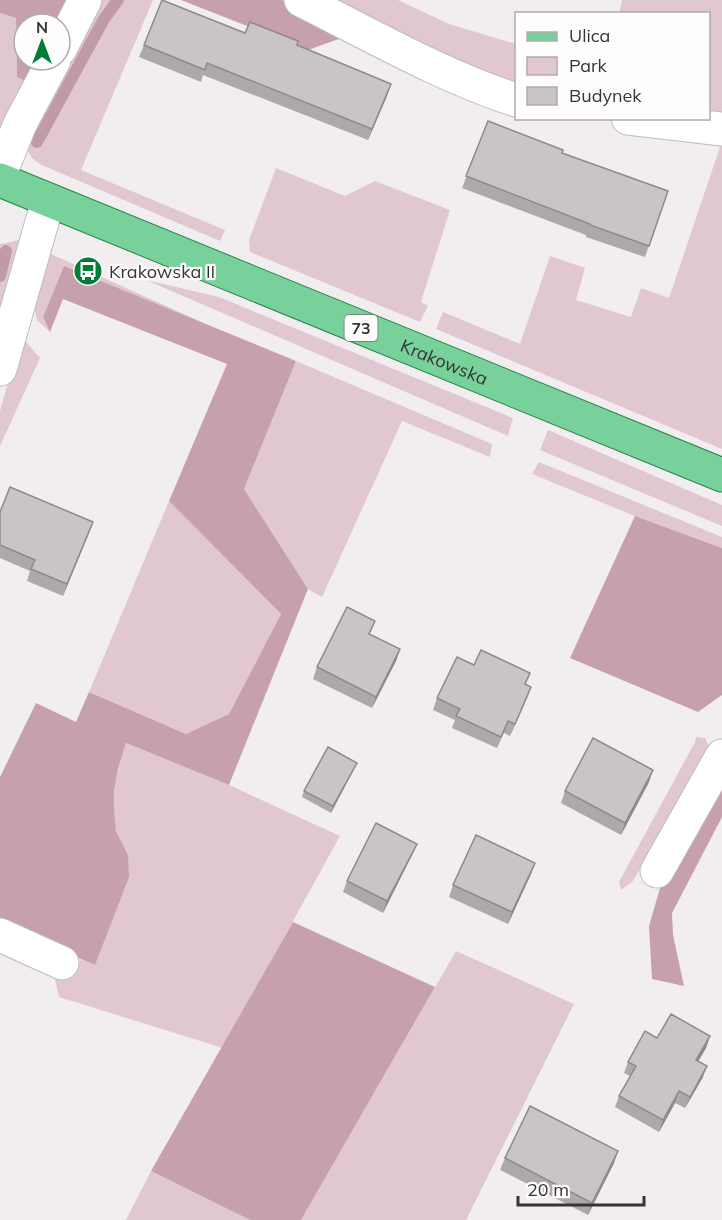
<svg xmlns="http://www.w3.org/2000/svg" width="722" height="1220" font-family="Mulish,sans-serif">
	<rect width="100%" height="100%" fill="#f2eeef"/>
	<g fill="#e1c7cf">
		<path d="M94 0H153L81 170 225 230 220 241 44 166C33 161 29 155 25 145Z"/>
		<path d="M315 0H398L449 24 516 44V91Z"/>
		<path d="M622 0H722V120L709 118 708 14H619Z"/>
		<path d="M0 13 16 18 17 77 31 84 0 132Z"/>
		<path d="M722 141V449L436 329 443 312 520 344 550 256 585 268 576 300 631 317 641 288 669 298Z"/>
		<path d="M276 168 345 196 375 181 450 210 421 302 428 306 420 322 250 252 249 240Z"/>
		<path d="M20 240 0 323V244Z"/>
		<path d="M42 250 208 325 64 267 43 317 50 332 37 320 33 303Z"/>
		<path d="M146 280 219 297 513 418 508 436Z"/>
		<path d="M21 336 40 358 0 446V411Z"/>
		<path d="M296 361 492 444 490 457 402 421 322 597 308 589 244 489Z"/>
		<path d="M548 430 722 505V526L540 450Z"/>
		<path d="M539 462 722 537V548L635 516 532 474Z"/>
		<path d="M169 501 281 614 229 714 186 734 89 692Z"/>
		<path d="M696 737 705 738 709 747 633 881 621 890 619 882 695 742Z"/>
		<path d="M126 743 229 785 340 836 223 1048 59 997 55 979C74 977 74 977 81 959L95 965 128 855C124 847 120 840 117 833 107 807 118 768 126 743Z"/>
		<path d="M456 951 574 1004 466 1220H301Z"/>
		<path d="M151 1171 250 1220H126Z"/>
	</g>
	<g fill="#c7a0ad">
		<path d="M0 0H71L59 24H24V60H42L31 84 17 77 16 18 0 13Z"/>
		<path d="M181 0H282L350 35 308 50Z"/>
		<path d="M64 266 296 361 244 489 308 589 229 785 126 743 118 769 114 791V811L116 831 128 855 129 877 95 965 0 924V777L36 703 76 722 89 692 186 734 229 714 281 614 169 501 227 364 63 299 50 332 43 317Z"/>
		<path d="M635 516 722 548V695L698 712 570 658Z"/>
		<path d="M722 771V817L672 913 673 935 684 986 652 979 649 926 660 888Z"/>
		<path d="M293 922 435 987 301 1220H250L151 1171Z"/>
	</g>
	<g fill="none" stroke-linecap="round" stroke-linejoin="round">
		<g stroke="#c19aa7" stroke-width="12">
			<path d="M37 142 104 19 118 0"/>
			<path d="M0 276 6 251"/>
		</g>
		<g stroke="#bebbbc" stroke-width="35">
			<g id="minor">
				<path d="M301 0C371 35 442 76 516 100"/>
				<path d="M60 49 85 0"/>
				<path d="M628 118 722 129"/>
				<path d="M0 174 20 124 54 60"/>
				<path d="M0 369 48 201"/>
				<path d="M657 871 722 756"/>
				<path d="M0 935 62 963"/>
			</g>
		</g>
		<g stroke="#26864a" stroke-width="35">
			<g id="major">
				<path id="s1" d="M0 180 722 475"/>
			</g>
		</g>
		<use href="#minor" stroke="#fff" stroke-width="33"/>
		<use href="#major" stroke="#78d09a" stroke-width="33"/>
	</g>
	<g fill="#ada9aa">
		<path d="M144 45H297L387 96 368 140 203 75 201 82 139 57Z"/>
		<path d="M488 121 562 153 668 191 645 257 586 237V235L462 188Z"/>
		<path d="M0 512 89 533 63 596 27 581 30 571 0 558Z"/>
		<path d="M370 634 400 649 396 661 372 708 313 679 317 667Z"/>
		<path d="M526 684 527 698 510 736 504 733 497 748 452 728 455 720 433 710 437 698Z"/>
		<path d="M354 769 331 813 302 797 304 791Z"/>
		<path d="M649 782 621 835 561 803 565 791Z"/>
		<path d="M417 844 412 855 383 913 343 892 347 881Z"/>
		<path d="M535 863 531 874 508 924 449 897 453 885Z"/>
		<path d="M710 1036 706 1048 698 1061 703 1077 685 1108 675 1103 659 1132 615 1107 619 1096 630 1076 624 1073 628 1062Z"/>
		<path d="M505 1158 614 1163 588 1215 500 1170Z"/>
	</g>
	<g fill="#8d8a8b">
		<path d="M391 84 387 96 368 140 372 129Z"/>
		<path d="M93 522 89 533 63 596 67 584Z"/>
		<path d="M400 649 396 661 372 708 376 697Z"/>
		<path d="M531 687 527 698 510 736 515 724Z"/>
		<path d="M357 763 354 769 331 813 333 806Z"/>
		<path d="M653 770 649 782 621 835 625 823Z"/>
		<path d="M417 844 412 855 383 913 387 901Z"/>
		<path d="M535 863 531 874 508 924 512 912Z"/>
		<path d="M710 1036 706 1048 692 1072 696 1060Z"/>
		<path d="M707 1066 703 1077 685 1108 690 1097Z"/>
		<path d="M679 1091 675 1103 659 1132 663 1120Z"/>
		<path d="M618 1151 614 1163 588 1215 592 1203Z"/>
	</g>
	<g fill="#c9c5c6" stroke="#8d8a8b" stroke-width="1.5">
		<path d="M162 0 245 33 250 22 298 41 297 45 391 84 372 129 207 63 205 70 144 45Z"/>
		<path d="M488 121 563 150 562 153 668 191 649 246 590 225V224L466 176Z"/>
		<path d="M10 487 93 522 67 584 31 569 35 560 0 545V512Z"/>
		<path d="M347 607 375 621 369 634 400 649 376 697 317 667Z"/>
		<path d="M481 650 530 673 525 684 531 687 515 724 508 721 501 737 456 716 460 709 437 698 457 657 474 665Z"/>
		<path d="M593 738 653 770 625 823 565 791Z"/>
		<path d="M328 747 357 763 333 806 304 791Z"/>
		<path d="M376 823 417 844 387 901 347 881Z"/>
		<path d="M476 835 535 863 512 912 453 885Z"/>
		<path d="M671 1014 710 1036 696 1060 707 1066 690 1097 679 1091 663 1120 619 1096 636 1066 628 1062 645 1031 657 1038Z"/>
		<path d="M530 1106 618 1151 592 1203 505 1158Z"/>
	</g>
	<defs>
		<g id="bus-disc" transform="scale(1.5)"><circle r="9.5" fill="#007e38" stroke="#fffcfd"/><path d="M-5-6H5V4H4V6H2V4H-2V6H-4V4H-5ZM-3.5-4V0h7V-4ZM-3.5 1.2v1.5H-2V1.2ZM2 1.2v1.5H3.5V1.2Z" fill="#fff"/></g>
	</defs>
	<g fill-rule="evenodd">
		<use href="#bus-disc" x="88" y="271"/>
	</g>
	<g text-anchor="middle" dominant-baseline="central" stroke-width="4.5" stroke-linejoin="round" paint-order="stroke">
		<rect fill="#fffcfd" stroke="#727171" stroke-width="1.5" x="344.5" y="315" width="33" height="26" rx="4.5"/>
		<g font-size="16" font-weight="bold" fill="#363535">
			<text x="361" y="328">73</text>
		</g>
		<g font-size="18" fill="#363535" stroke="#fffcfd" text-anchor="start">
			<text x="109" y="271">Krakowska II</text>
		</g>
		<g font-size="18" fill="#363535" stroke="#fffcfd">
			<text stroke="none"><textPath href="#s1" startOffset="480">Krakowska</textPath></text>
		</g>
	</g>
	<rect x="515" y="12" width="195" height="108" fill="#fffcfd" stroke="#afacad" stroke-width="1.5"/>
	<rect x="527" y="32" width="30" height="9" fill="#78d09a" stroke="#afacad" stroke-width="1.5"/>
	<text x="569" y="42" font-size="18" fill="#363535">Ulica</text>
	<rect x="527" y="57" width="30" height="18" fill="#e1c7cf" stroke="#afacad" stroke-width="1.5"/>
	<text x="569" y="72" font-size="18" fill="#363535">Park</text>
	<rect x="527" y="87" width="30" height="18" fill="#c9c5c6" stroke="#afacad" stroke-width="1.5"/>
	<text x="569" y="102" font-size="18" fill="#363535">Budynek</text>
	<g transform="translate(42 42)"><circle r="28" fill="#fffcfd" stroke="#afacad" stroke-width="1.5"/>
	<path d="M0-4.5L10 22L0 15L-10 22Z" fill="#007e38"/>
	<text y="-9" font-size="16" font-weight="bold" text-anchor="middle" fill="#363535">N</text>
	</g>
	<path d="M518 1196v9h126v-9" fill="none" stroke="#363535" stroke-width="3"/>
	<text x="527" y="1196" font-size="18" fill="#363535" stroke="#fffcfd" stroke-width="4.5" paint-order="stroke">20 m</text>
</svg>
